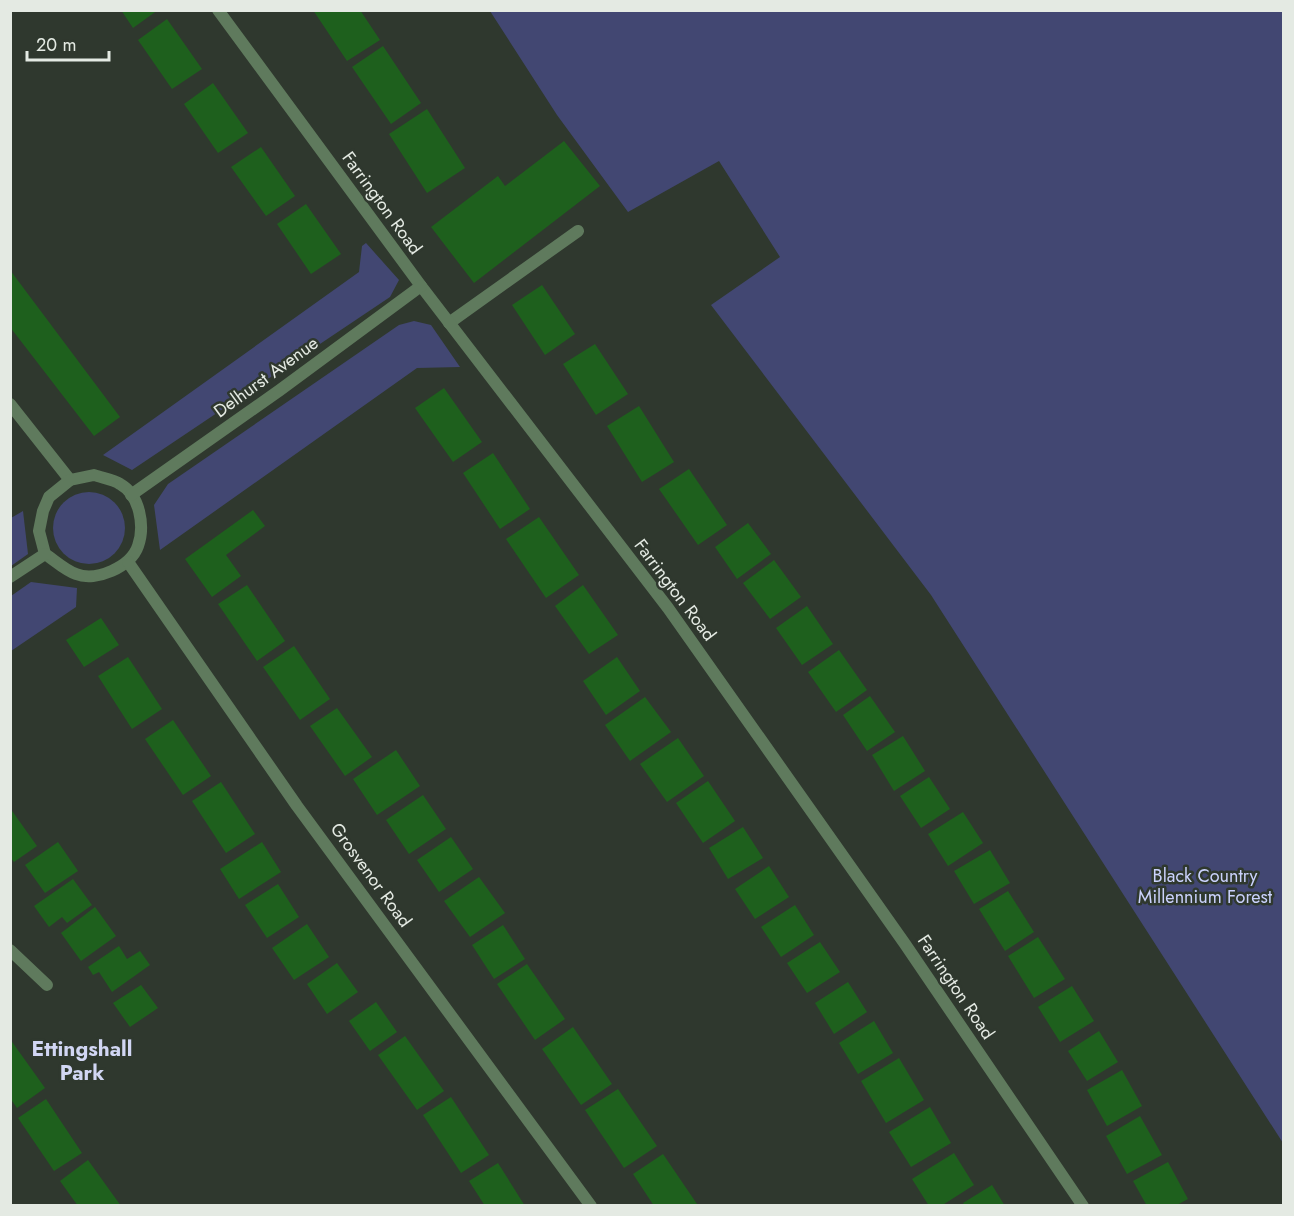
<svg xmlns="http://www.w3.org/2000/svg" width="1294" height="1216" font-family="Jost,sans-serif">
	<rect width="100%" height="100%" fill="#2f382e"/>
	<g fill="#424772">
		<path d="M490 11H1283V1143L931 595 711 305 780 257 719 161 628 212 557 115Z"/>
		<path d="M366 243 399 280 390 297 132 470 103 455 359 272 362 246Z"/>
		<path d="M414 321 431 325 460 367 417 368 160 550 154 505 168 484 399 325Z"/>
		<circle cx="89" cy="528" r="36"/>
		<path d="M23 511 28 554 11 566V518Z"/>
		<path d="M31 582 77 588 76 607 11 651V596Z"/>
	</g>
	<g fill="#1e601d">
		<path d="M121 10H158L133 28Z"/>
		<path d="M313 10H360L380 40 347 61Z"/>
		<path d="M167 19 202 69 172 89 138 40Z"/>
		<path d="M383 46 421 103 391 124 352 67Z"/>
		<path d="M213 83 248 133 218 153 184 104Z"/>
		<path d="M427 109 465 168 427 193 389 134Z"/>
		<path d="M564 141 600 186 474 283 431 227 498 176 505 186Z"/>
		<path d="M261 147 295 196 266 216 231 167Z"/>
		<path d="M306 204 341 254 311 274 277 224Z"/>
		<path d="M10 270 120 417 94 436 10 327Z"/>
		<path d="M542 285 575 334 545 355 512 305Z"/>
		<path d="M595 344 628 394 596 415 563 364Z"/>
		<path d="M444 388 482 442 453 462 415 408Z"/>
		<path d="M639 406 674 462 642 482 607 426Z"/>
		<path d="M493 453 530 509 500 529 463 473Z"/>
		<path d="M689 469 727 525 698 545 659 489Z"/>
		<path d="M253 510 265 526 226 555 241 576 212 597 185 559Z"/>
		<path d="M539 517 579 575 546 598 506 539Z"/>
		<path d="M748 523 771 554 737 579 715 547Z"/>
		<path d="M774 560 801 597 770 619 743 583Z"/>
		<path d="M247 585 285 641 257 661 218 604Z"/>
		<path d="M583 585 618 635 589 654 555 606Z"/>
		<path d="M807 606 833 644 802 665 776 628Z"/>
		<path d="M101 618 119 645 84 667 66 640Z"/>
		<path d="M294 646 330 699 300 720 263 667Z"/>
		<path d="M839 650 867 690 836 712 808 672Z"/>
		<path d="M128 657 162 709 132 729 98 676Z"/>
		<path d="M617 657 640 691 606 715 583 681Z"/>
		<path d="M870 696 895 732 867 751 843 715Z"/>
		<path d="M645 697 671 732 630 761 605 725Z"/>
		<path d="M337 708 372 757 345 776 310 726Z"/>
		<path d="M173 720 211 776 183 795 145 739Z"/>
		<path d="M903 736 925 771 894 791 872 755Z"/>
		<path d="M678 738 704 776 667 802 640 764Z"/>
		<path d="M396 750 420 786 377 815 353 779Z"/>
		<path d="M929 777 950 809 921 828 900 796Z"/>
		<path d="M708 781 735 821 703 843 676 803Z"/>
		<path d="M221 782 255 834 226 853 192 801Z"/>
		<path d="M423 795 446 829 409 854 386 820Z"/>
		<path d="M10 808 37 846 14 862 10 857Z"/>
		<path d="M963 812 983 843 948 866 928 834Z"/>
		<path d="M743 827 763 858 728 879 709 848Z"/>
		<path d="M451 837 473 869 439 892 417 860Z"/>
		<path d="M58 842 78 871 45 893 25 865Z"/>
		<path d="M262 842 281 872 239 899 220 869Z"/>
		<path d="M990 850 1010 883 974 904 954 871Z"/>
		<path d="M769 866 789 897 755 919 735 889Z"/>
		<path d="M479 877 505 913 470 937 444 901Z"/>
		<path d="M73 879 92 905 67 923 62 917 49 927 34 906Z"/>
		<path d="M278 884 299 917 267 938 245 905Z"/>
		<path d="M1008 891 1034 932 1005 951 979 909Z"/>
		<path d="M795 905 814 935 781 957 761 927Z"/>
		<path d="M95 907 116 936 81 961 61 933Z"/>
		<path d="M307 924 329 957 294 980 272 948Z"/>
		<path d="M503 925 525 959 494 979 472 945Z"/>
		<path d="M1038 937 1065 979 1034 998 1008 956Z"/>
		<path d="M820 942 840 972 807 993 787 963Z"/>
		<path d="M119 946 127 959 140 951 150 965 112 992 99 972 93 975 88 967Z"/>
		<path d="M337 963 358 992 327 1014 307 984Z"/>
		<path d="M527 964 565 1019 535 1040 497 984Z"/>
		<path d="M848 982 867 1012 834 1034 815 1003Z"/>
		<path d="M141 985 158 1008 130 1027 113 1003Z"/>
		<path d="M1072 986 1094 1021 1060 1042 1038 1007Z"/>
		<path d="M376 1002 397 1032 370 1051 349 1021Z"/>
		<path d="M874 1021 893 1053 858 1074 839 1043Z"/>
		<path d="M573 1027 612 1084 581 1105 542 1049Z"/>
		<path d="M1099 1031 1118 1062 1087 1081 1068 1051Z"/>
		<path d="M405 1036 444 1091 417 1110 378 1055Z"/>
		<path d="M10 1039 45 1088 17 1108 10 1098Z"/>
		<path d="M899 1058 924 1100 886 1123 861 1081Z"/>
		<path d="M1122 1070 1142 1106 1107 1126 1087 1090Z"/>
		<path d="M618 1089 657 1146 624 1168 585 1110Z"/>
		<path d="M451 1097 489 1155 461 1173 423 1115Z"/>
		<path d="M46 1099 82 1153 54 1171 18 1118Z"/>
		<path d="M930 1107 951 1143 911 1167 889 1132Z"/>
		<path d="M1140 1116 1162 1155 1127 1174 1106 1136Z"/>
		<path d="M954 1153 974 1185 941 1206H929L912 1179Z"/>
		<path d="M663 1154 697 1204 695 1206H654L633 1174Z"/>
		<path d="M88 1160 121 1206H78L60 1181Z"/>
		<path d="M1168 1162 1188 1199 1175 1206H1147L1133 1181Z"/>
		<path d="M498 1163 525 1206H485L469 1181Z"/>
		<path d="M992 1185 1005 1206H965L963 1203Z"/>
	</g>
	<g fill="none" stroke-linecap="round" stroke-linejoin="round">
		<path stroke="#5f7a5d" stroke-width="12" d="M449 323 578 231"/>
		<g stroke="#5f7a5d" stroke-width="12">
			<path d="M218 10 421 286 668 608 905 944 1083 1206"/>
			<path d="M10 404 70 480"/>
			<path d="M94 475C102 478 113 479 120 484 140 495 145 526 138 546 131 567 96 582 76 574 66 571 54 560 45 554L39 531 43 511 49 497 70 480Z"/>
			<path d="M131 495 280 390 421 286"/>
			<path d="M128 562 297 806 591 1206"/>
			<path d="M10 577 45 554"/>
			<path d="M10 950 47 985"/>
		</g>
	</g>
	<g text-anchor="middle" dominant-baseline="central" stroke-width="5" stroke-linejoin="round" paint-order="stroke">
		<g font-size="18" fill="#e4eae3" stroke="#2f382e">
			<text transform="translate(382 203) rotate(54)">Farrington Road</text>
			<text transform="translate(266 377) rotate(-36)">Delhurst Avenue</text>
			<text transform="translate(675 590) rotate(53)">Farrington Road</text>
			<text transform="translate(371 875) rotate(54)">Grosvenor Road</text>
			<text transform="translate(956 987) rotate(56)">Farrington Road</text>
		</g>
		<g font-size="18" fill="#cbd2fd" stroke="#2f382e">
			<text x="1205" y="876">Black Country<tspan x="1205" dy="21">Millennium Forest</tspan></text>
		</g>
		<g font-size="21" font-weight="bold" fill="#d1d6f3" stroke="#2f382e">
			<text x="82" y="1049">Ettingshall<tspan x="82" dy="24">Park</tspan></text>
		</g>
	</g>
	<rect width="1294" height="1216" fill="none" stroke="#e4eae3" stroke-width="24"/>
	<path d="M27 51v9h82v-9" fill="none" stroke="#e4eae3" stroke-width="3"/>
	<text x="36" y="51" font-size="18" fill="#e4eae3" stroke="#2f382e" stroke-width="4.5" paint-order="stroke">20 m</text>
</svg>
